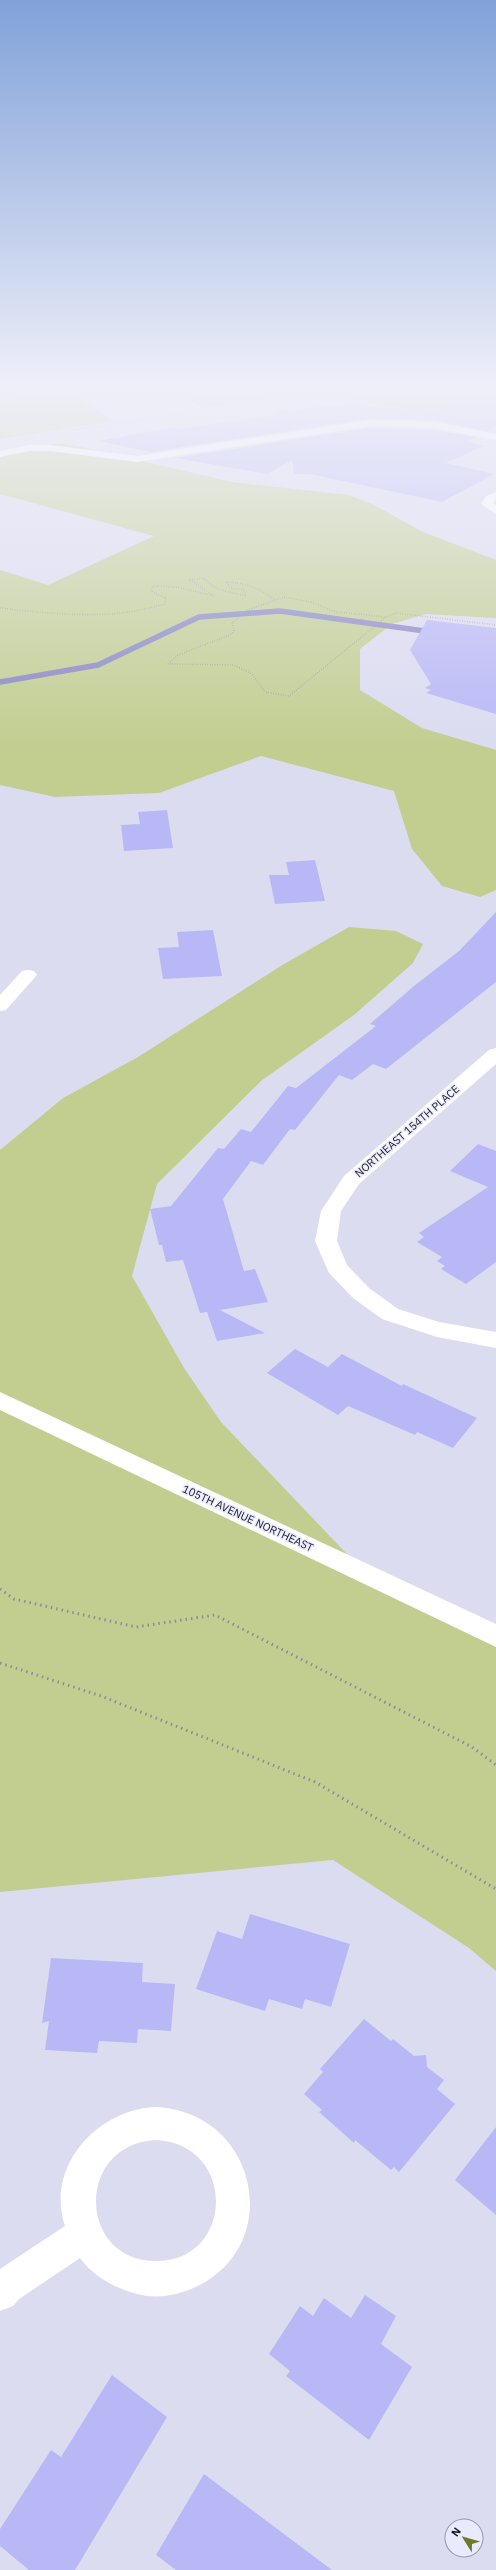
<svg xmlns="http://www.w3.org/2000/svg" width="496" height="2570" font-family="'IBM Plex Sans',sans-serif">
	<rect width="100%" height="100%" fill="#dcdcf1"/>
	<g fill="#c2ce90">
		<path d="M54 386H111L70 392 114 421 0 439V404Z"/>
		<path d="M165 386H360L203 408Z"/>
		<path d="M427 386H490C460 426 386 405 343 398Z"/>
		<path d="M64 443 232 482 349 495 374 505 423 532 496 560V618L426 614 392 624 360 649V690L422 728 496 750V890L480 897 442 886 412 849 394 791 261 756 159 793 55 797 0 785V570L48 585 154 536 0 494V452Z"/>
		<path d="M349 927 396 931 423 944 413 963 354 1015 261 1081 157 1184 132 1276 184 1368 221 1422 366 1574 496 1636V1971L469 1948 333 1860 0 1892V1150L63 1098 138 1057 284 964Z"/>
	</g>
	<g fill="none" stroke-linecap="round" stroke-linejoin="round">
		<path stroke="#8887c2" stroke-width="5.5" d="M0 682 98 665 199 617 280 611 432 632"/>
	</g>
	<g fill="#b9b8f6">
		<path d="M496 389V426L487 431 435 420 370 418 151 452 98 441 175 427 179 429 281 414 277 412 358 403 363 407 437 410Z"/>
		<path d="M370 428 435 430 475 437 467 442 484 446 446 463 494 474 442 502 310 474H294L292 460 267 474 175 458Z"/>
		<path d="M427 620 496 628V714L426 693 431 690 425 688 431 684 410 650Z"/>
		<path d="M167 810 173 848 124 851 121 825 140 824 138 812Z"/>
		<path d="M315 860 325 901 275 904 269 875H289L286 862Z"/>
		<path d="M496 912V982L386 1069 373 1064 352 1080 339 1075 295 1130 290 1129 263 1165 251 1161 223 1199 244 1271 255 1269 268 1302 220 1310 265 1333 217 1341 207 1312 200 1313 183 1260 166 1262 162 1245H159L150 1209 171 1206 218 1148 224 1149 241 1129 251 1132 288 1086 296 1088 376 1026 370 1024 414 986 459 951Z"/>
		<path d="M213 930 222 976 163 979 158 948 179 947 177 932Z"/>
		<path d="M478 1144 496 1151V1262L466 1284 441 1269 445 1266 437 1261 442 1257 417 1242 424 1237 419 1233 488 1187 450 1171Z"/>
		<path d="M295 1349 328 1367 342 1354 402 1386 403 1384 477 1418 453 1448 417 1432 415 1435 348 1406 338 1415 267 1373Z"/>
		<path d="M250 1914 350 1944 331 2007 305 1999 302 2009 269 1999 265 2011 196 1989 217 1931 242 1939Z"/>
		<path d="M51 1958 143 1963 142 1982 175 1984 171 2031 138 2029 137 2043 99 2041 97 2053 45 2050 49 2021 42 2023Z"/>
		<path d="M364 2019 391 2041 393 2039 414 2056 426 2055 427 2067 444 2080 437 2089 455 2104 399 2172 394 2167 391 2170 355 2140 354 2143 319 2112 322 2110 304 2094 323 2072 320 2069Z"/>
		<path d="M496 2127V2215L455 2180Z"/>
		<path d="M365 2295 396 2316 381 2344 412 2367 369 2440 286 2376 290 2371 269 2354 300 2306 313 2316 324 2298 351 2318Z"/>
		<path d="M112 2375 167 2417 75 2570H29L0 2546V2529L51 2450 61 2457Z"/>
		<path d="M204 2474 332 2570H176L156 2555Z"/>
	</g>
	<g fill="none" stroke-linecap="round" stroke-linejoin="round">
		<path stroke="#8d8d9c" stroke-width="1" stroke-dasharray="0.5 1.5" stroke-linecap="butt" d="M73 430 371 386"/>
		<g stroke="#8d8d9c" stroke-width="1.5" stroke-dasharray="0.5 2" stroke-linecap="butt">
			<path d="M284 597 311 602 336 612 386 617 289 696 265 692 252 674 234 665 168 664 178 655 232 634 234 630 232 623 248 610Z"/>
			<path d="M0 608C56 614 109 621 164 604L167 599 151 591 153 586 177 587 214 596 190 580 203 578 217 589 246 596 244 590 231 588 226 582C245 583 260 588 275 600"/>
			<path d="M386 617 396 613 496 625"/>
		</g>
		<g stroke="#8d8d9c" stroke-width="3" stroke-dasharray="1.5 4" stroke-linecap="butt">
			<path d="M0 1589 14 1599 136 1627 215 1615 472 1747 496 1765"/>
			<path d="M0 1663 101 1696 315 1782 496 1889"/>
		</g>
		<g fill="#fff" fill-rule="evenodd">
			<path d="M370 420 435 422 496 434V440L435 428 370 426 137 462 50 451H29L0 457V451L29 445H50L137 456Z"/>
			<path d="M496 492V499L493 503 496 505V514L481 504 486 496Z"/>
			<path d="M28 970 34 971 37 975 6 1010 0 1011V995L22 971Z"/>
			<path d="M496 1048V1064L359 1184 341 1211 337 1241 347 1265 369 1288 398 1309 439 1322 496 1332V1348L437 1337 382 1319 353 1298 329 1273 315 1241 321 1211 344 1176 489 1050Z"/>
			<path d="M0 1392 496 1624V1647L0 1410Z"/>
			<path d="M156 2107C259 2112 287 2249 191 2289 173 2296 156 2299 137 2294 115 2288 94 2277 80 2258L19 2299 13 2306 0 2311V2269L65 2226C45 2166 98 2109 156 2107ZM156 2140C237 2144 235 2261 156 2261 77 2261 75 2144 156 2140Z"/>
		</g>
	</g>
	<linearGradient id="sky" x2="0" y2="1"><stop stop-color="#81a2d9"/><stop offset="0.52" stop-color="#efeff9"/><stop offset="1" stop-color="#efeff9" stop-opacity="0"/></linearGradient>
	<rect width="496" height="745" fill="url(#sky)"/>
	<g text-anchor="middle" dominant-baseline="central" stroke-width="3" stroke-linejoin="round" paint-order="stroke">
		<g font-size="11" fill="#1c1c23" stroke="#e9eafe">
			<text transform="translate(407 1131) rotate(-41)">NORTHEAST 154TH PLACE</text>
			<text transform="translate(248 1518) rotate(25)">105TH AVENUE NORTHEAST</text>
		</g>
	</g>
	<g transform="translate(464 2538) rotate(307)"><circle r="19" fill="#e9eafe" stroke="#9798a6"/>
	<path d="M0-3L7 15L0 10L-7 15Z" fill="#6d7a26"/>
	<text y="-6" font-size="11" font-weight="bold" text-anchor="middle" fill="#1c1c23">N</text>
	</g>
</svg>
